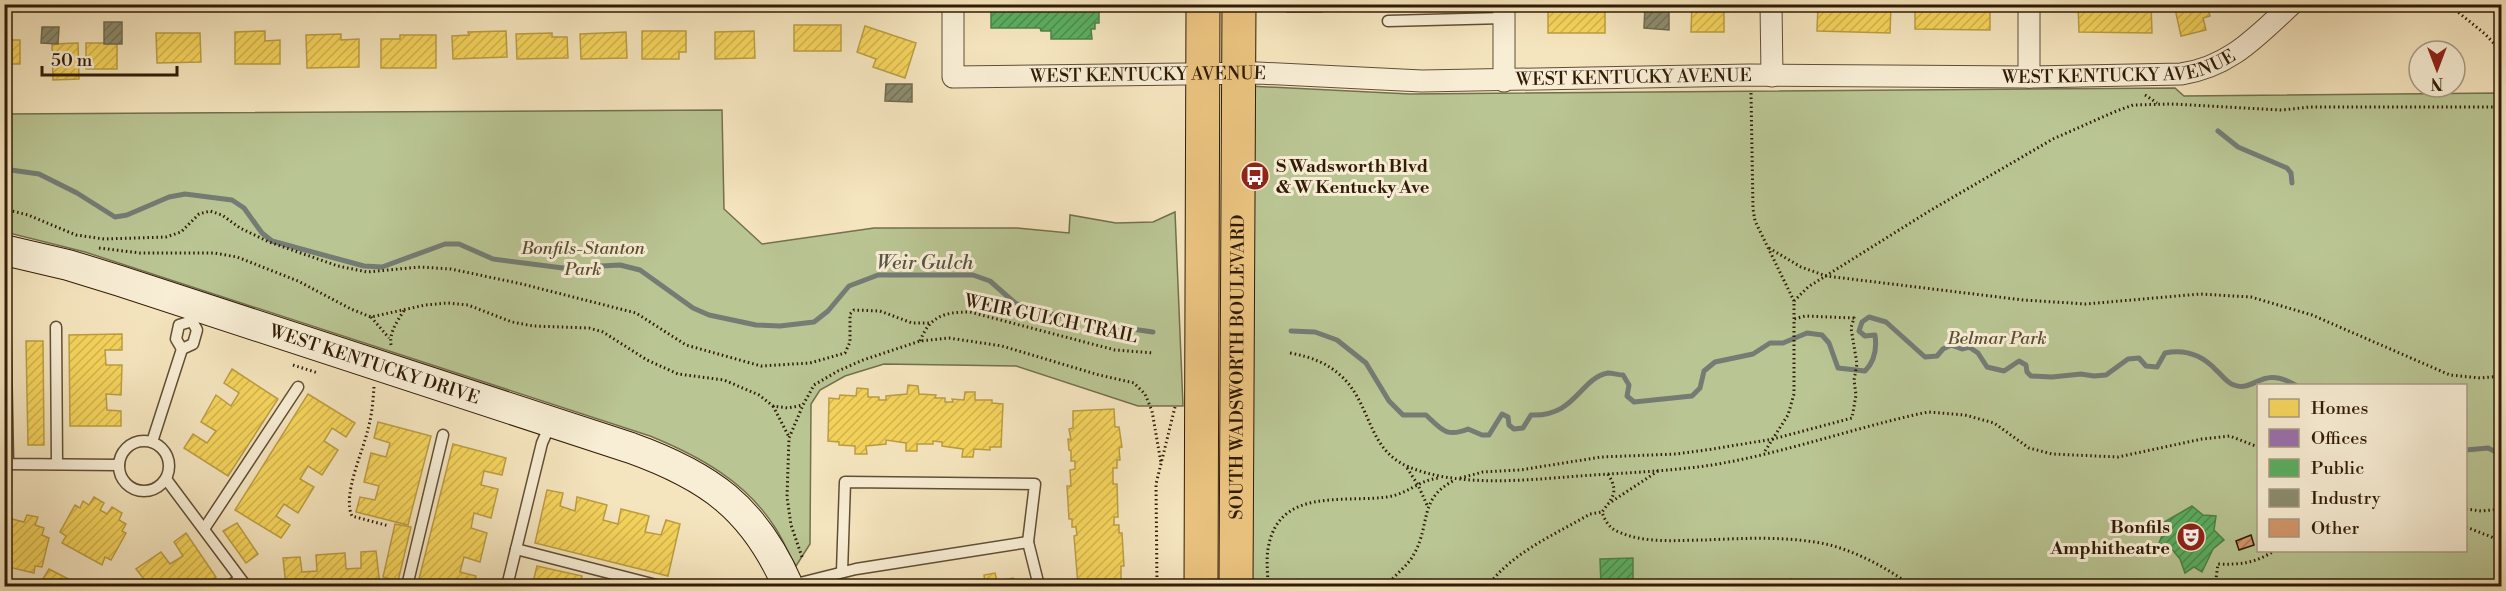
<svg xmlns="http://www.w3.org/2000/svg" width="2506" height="591" font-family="'Libre Bodoni',serif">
	<defs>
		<pattern id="homes-hatch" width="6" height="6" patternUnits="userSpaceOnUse" patternTransform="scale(1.5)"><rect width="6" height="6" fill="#f6d55c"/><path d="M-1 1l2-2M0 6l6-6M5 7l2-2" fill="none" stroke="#d3b64e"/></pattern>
		<pattern id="offices-hatch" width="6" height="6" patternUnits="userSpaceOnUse" patternTransform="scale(1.5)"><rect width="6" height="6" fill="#9970ab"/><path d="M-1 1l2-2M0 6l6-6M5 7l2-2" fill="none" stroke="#7d5b89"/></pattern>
		<pattern id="public-hatch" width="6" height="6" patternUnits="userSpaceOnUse" patternTransform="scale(1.5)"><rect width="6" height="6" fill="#5aae61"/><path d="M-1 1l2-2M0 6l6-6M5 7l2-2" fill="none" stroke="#4b8d4e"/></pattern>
		<pattern id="industry-hatch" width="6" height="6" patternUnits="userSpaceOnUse" patternTransform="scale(1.5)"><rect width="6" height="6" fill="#8c8c6e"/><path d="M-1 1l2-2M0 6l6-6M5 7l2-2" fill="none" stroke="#737258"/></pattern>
		<pattern id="building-hatch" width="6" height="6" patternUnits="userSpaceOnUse" patternTransform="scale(1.5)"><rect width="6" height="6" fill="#d3986c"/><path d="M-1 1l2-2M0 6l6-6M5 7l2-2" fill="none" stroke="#ac7b57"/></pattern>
	</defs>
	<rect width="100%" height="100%" fill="#f5e5be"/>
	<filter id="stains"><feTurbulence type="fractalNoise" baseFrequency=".00333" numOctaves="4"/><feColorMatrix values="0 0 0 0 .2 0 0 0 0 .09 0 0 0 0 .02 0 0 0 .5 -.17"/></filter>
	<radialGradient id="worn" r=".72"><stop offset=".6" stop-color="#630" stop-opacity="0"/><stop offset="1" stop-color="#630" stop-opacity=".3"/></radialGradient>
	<g fill="#b9c593" stroke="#74704d" stroke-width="1.5" fill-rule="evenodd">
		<path d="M1249 86 1410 94 2175 88 2184 96 2501 93V586H1248ZM2258 386H2466V550H2258Z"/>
		<path d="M722 110 724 209 762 244 874 228H1017L1069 233 1070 215 1116 223 1153 222 1175 212 1183 406H1138L1016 366 884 364 845 376 820 390 811 404 810 544 796 566C789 554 783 540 776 529 747 482 699 456 650 436L85 252 5 232V114Z"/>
	</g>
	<g fill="url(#homes-hatch)" stroke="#bb9e42" stroke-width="1.5">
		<rect x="1548" y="4" width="57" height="29"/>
		<path d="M1692 4H1718V7H1724V32H1691Z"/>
		<path d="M1818 4 1891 6 1890 33 1817 31Z"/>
		<path d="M1915 4H1990V30L1915 29Z"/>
		<path d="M2078 4H2151L2152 33 2079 32Z"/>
		<path d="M2174 4H2207L2210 16 2203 18 2206 30 2181 36Z"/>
		<rect x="794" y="25" width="47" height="26"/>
		<path d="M865 26 916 43 905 78 873 67 876 59 857 52Z"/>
		<path d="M4 27H8V40H20V64H4Z"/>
		<path d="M265 31V41L280 40V64H235V32Z"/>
		<path d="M506 31 507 57 453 59 452 36 469 35 468 32Z"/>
		<path d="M642 31H686V52H679V59H642Z"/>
		<path d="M754 31 755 58 715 59V32Z"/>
		<path d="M626 32 627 58 581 59 580 34Z"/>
		<path d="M156 33H200L201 62 157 63Z"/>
		<path d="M552 33V37H567L568 58 517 59 516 34Z"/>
		<path d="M341 34V40L359 39V67L307 68 306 35Z"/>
		<path d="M400 35H436V68H381V39H400Z"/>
		<path d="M78 43 79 79 53 80 52 44Z"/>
		<rect x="86" y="43" width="31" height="26"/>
		<path d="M122 334V350H105L106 365H122L121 395 106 394 107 410 121 411V426H70L69 335Z"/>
		<path d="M26 341H43L44 445H28Z"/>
		<path d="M232 369 278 399 228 476 184 448 193 434 207 443 216 431 201 422 216 395 231 406 239 393 224 383Z"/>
		<path d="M908 385 918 386 919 394 936 395 935 398H945V402H953L952 399 964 400 965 392H975V400H992V403L1003 404 1001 447H990V450L974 449 973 457H962L963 449 942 446V442L933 441V444H917V451H906V443L886 440V444L866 446 867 454H855V446L839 445V442L828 441 829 398 839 399 840 395 856 396 857 388 868 389V397H879V400H886V396L907 394Z"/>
		<path d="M308 394 355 423 346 437 332 428 324 441 338 450 322 475 308 466 300 479 314 487 298 513 284 504 276 516 290 525 281 538 235 510Z"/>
		<path d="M1114 409 1115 427H1119L1122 447 1119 448 1120 460H1117V468H1113V484H1117L1118 517H1114V525H1119V533H1122L1124 566H1121V584L1078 585 1074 536 1077 535 1076 527H1072V519H1069L1067 486H1071L1070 470 1075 469V461H1071V451L1069 450 1068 439 1071 440 1069 429 1073 428V411Z"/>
		<path d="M378 422 431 436 408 525 356 512 360 497 375 500 379 486 364 482 371 453 386 457 390 443 374 438Z"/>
		<path d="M453 444 506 458 502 475 484 471 481 485 498 489 491 518 474 513 471 528 487 533 480 562 464 557 460 572 476 576 474 586H449L419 579Z"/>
		<path d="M547 490 563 493 560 506 575 511 577 497 607 505 603 520 618 524 621 509 649 516 645 532 661 535 666 520 680 524 668 576 535 543Z"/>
		<path d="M94 497 104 503 100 510 107 514 112 507 122 513 119 520 126 524 122 531 126 533 111 560 105 557 102 565 62 543 66 536 60 532 75 505 80 508 83 501 89 505Z"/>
		<path d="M27 515 38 517 35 525 44 528 42 535 49 538 42 567 35 566 34 573 4 566V517L24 522Z"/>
		<path d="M237 523 258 554 246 563 223 531Z"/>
		<path d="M395 524 411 527 398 581 383 577Z"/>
		<path d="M186 533 216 577 203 586H141L147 583 136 569 161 552 170 564 183 556 174 542Z"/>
		<path d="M376 551 380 586H286L283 558 300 557 302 572 317 571 316 555 345 553 346 569 361 568V552Z"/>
		<path d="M537 566 582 576 580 586H551L533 582Z"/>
		<path d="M49 569 82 586H49L41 582Z"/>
		<path d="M995 573 997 581 1013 578 1014 582 1025 580 1026 586H975L974 584 985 583 984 575Z"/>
	</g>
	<rect fill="url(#offices-hatch)" stroke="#7a577a" stroke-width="1.5" x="1287" y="4" width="35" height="8"/>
	<g fill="url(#public-hatch)" stroke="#4d8246" stroke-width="1.5">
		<path d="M991 4H1099V23H1095V29H1091L1092 39H1051V31H1041L1040 28H991Z"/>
		<path d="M2192 506 2203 515 2216 516 2214 530 2224 540 2213 549 2202 572 2194 567 2185 573 2180 559 2170 547 2159 543 2163 533 2159 525Z"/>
		<path d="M1633 558V586H1601L1600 559Z"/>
		<path d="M1791 579 1812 586H1781L1783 581 1790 584Z"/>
	</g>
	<g fill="url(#industry-hatch)" stroke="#706a4f" stroke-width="1.5">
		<path d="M1645 6H1669V30L1644 28Z"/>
		<rect x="104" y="22" width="18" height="22"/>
		<path d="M42 27H59L58 44 41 43Z"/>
		<path d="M886 84H912V102L885 101Z"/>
	</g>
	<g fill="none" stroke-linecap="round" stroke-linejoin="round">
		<g stroke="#747c74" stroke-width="5">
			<path d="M2218 131 2238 147 2287 168 2291 173 2292 183"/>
			<path d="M4 169 39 174 77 193 115 217 127 215 169 197 185 194 232 200 244 208 262 233 272 241 364 266 382 267 445 244H459L493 259 563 268 620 265 640 270 693 308 709 315 756 325 780 326 814 322 828 311 849 286 878 275H973L990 281 1015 303 1029 309 1103 325 1153 332"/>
			<path d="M1291 331 1315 332 1337 340 1366 363 1389 401 1403 415H1426C1441 429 1446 438 1468 429L1482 435H1489L1502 414 1508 417 1509 425 1514 429 1523 428 1531 415C1576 417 1580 378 1608 373 1613 373 1619 375 1623 375L1629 385 1627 396 1634 402 1692 396 1700 388 1704 371 1715 362 1753 354 1770 343H1783L1807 333 1822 335 1829 343 1838 368 1865 371C1875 361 1877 349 1875 335L1865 336 1859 331 1862 322 1869 317 1886 322 1925 357 1937 356 1943 349 1951 345 1962 349 1969 347 1978 353 1987 367 2004 371 2019 361 2026 365 2027 372 2031 376 2052 377 2081 374 2094 376 2106 375 2128 359 2139 358 2146 366 2157 367 2165 353C2185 349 2202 355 2216 370 2222 375 2227 383 2234 385 2255 393 2261 364 2297 386"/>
			<path d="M2466 450 2488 448 2502 455"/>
		</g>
	</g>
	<path fill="url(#building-hatch)" stroke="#301c07" stroke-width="1.5" d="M2251 535 2254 545 2239 550 2236 541Z"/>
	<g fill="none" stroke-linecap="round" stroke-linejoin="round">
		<g stroke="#614e35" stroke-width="13">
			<g id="lane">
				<path d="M1388 21 1504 18"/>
				<path d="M5 309 8 464 119 465"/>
				<path d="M192 321 197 330 193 344 182 349 176 339 179 325Z"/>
				<path d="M56 327 57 464"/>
				<circle cx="144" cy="466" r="25"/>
				<path d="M152 442 182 349"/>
				<path d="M166 479 246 586"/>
				<path d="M204 529 298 387"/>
				<path d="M516 549 660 586"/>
				<path d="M842 572 845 482 1035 484 1028 542"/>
				<path d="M229 586 240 579"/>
				<path d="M407 586 443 435"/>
				<path d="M507 586 542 443 550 425"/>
				<path d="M788 586 856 569 1028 542 1039 586"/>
			</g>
		</g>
		<g stroke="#614e35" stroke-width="23">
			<g id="street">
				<path id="s1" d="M953 4V77L1258 73 1422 81 1749 75 2029 77 2181 74C2230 67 2257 36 2292 4"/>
				<path d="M1504 4V81"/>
				<path d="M1771 4 1772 76"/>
				<path d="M2029 4V77"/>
			</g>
		</g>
		<g stroke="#301c07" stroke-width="32">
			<g id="secondary">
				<path id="s2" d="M4 250 68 265 120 281 631 448C709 476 754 508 788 586"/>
			</g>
		</g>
		<g stroke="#301c07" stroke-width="35">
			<g id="primary">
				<path d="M1201 586 1203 4"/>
				<path id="s3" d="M1236 586 1239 4"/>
			</g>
		</g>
		<g stroke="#301c07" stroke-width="3" stroke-dasharray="1.5 3" stroke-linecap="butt">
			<path d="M2448 4 2485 34 2502 52"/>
			<path d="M1751 93 1753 209 1755 221 1794 301"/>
			<path d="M2145 95 2157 103"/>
			<path d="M4 209 28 215 76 235 104 239 166 237 181 232 199 214 210 211 222 215 240 228 269 242 338 266 367 272 420 267 451 269 522 284 636 313 686 345 761 366 810 363 845 353 850 342V314L854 310 880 311 912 323H931"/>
			<path d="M99 248 140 253H214L237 257 298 281 351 309 371 317 425 305 448 303 468 305 512 322 533 326 589 328 603 332 647 360 678 374 724 380 759 395 773 406 788 408 803 405"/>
			<path d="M1769 248 1801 267 1826 276 2023 300 2086 304 2200 294 2251 297 2312 315 2450 375 2480 378 2502 376"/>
			<path d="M371 317 389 338"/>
			<path d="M920 341C930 316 944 312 970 312L1115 350 1154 353"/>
			<path d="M391 345C389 332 398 320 405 309"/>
			<path d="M1290 353C1382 369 1352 444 1409 467 1454 486 1518 481 1566 477 1615 473 1664 472 1712 465 1785 453 1856 427 1928 412L1965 415 1994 423 2029 448 2052 454 2118 457 2202 439 2230 436 2258 447"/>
			<path d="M293 365 318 373"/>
			<path d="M374 387C373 401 372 415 368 429 363 452 342 495 352 516L389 526"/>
			<path d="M773 406 789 437"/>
			<path d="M1765 451 1788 415 1794 394V301L1808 287 1931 210 2053 139 2114 112 2133 105 2171 104 2282 110 2310 107H2502"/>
			<path d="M1407 468 1418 485 1427 505"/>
			<path d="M1658 471 1608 504 1602 512C1605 521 1610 529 1619 532 1645 544 1679 540 1706 540 1746 538 1791 536 1830 545 1860 553 1888 569 1912 586"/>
			<path d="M1608 474C1614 484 1617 492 1609 502"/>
			<path d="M1460 478 1483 472 1520 470 1601 457 1676 454 1713 449 1773 439 1852 418 1856 395 1854 380 1857 364 1851 328 1854 318 1805 316 1794 319"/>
			<path d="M2466 509 2481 511 2502 509"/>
			<path d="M2466 527 2502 541"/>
			<path d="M802 557 791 525 787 497 789 438 803 405 814 385 838 371 863 360 920 341 949 338 1002 346 1099 375 1134 383 1145 394 1152 411 1161 463"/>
			<path d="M1157 586 1156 484 1175 407"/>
			<path d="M1268 586C1268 575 1266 561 1268 549 1278 487 1342 503 1387 497 1408 494 1419 480 1439 478"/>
			<path d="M1387 586C1394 575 1408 566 1414 554 1431 524 1418 498 1455 480"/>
			<path d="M1488 586C1511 553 1556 534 1590 514L1602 512"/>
			<path d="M2215 586 2218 564C2239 565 2257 563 2275 550"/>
		</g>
		<use href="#lane" stroke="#f8eed5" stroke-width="10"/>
		<use href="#street" stroke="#f8eed5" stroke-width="21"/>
		<use href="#secondary" stroke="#f8eed5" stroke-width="30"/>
		<use href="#primary" stroke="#eac27f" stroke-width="33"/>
	</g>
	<defs>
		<g id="bus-disc" transform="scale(1.5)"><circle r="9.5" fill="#8f2418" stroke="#f8eed5"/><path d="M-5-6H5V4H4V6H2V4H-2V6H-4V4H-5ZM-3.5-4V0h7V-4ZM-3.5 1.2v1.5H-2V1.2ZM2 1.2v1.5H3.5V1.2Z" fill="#fff"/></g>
		<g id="theatre-disc" transform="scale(1.5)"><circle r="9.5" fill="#8f2418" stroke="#f8eed5"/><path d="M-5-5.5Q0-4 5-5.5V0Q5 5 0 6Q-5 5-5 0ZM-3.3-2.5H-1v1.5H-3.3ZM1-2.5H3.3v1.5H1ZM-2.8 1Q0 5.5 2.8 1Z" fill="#fff"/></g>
	</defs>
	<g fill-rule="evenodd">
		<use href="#bus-disc" x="1255" y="176"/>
		<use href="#theatre-disc" x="2191" y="537"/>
	</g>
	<g text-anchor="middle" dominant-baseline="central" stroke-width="6" stroke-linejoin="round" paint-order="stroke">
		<g font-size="18" fill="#301c07" stroke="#f8eed5">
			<text stroke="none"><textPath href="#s1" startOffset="1240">WEST KENTUCKY AVENUE</textPath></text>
			<text stroke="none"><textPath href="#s1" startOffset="268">WEST KENTUCKY AVENUE</textPath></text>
			<text stroke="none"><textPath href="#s1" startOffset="754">WEST KENTUCKY AVENUE</textPath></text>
			<text transform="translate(1051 319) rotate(12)">WEIR GULCH TRAIL</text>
			<text stroke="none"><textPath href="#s2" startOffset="388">WEST KENTUCKY DRIVE</textPath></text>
			<text stroke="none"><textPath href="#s3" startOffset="219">SOUTH WADSWORTH BOULEVARD</textPath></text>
		</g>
		<g font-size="18" font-weight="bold" fill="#301c07" stroke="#f8eed5" text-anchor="start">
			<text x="1276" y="166">S Wadsworth Blvd<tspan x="1276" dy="21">&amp; W Kentucky Ave</tspan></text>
			<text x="2170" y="527" text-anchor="end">Bonfils<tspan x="2170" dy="21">Amphitheatre</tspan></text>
		</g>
		<g font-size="18" font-style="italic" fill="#594f31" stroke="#f8eed5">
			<text x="583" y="248">Bonfils-Stanton<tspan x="583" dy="21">Park</tspan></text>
			<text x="1997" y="338">Belmar Park</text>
		</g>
		<g font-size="20" font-style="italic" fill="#585447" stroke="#f8eed5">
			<text x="925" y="263">Weir Gulch</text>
		</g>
	</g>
	<rect width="2506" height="591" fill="none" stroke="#f5e5be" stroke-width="24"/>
	<rect x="6" y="6" width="2494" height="579" fill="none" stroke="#301c07" stroke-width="3"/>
	<rect x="12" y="12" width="2482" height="567" fill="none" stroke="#301c07" stroke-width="1.5"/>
	<rect x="2257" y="384" width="210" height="168" fill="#f8eed5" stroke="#a89a83" stroke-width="1.5"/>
	<rect x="2269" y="399" width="30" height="18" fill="#f6d55c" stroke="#a89a83" stroke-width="1.5"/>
	<text x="2311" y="414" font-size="18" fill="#301c07">Homes</text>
	<rect x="2269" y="429" width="30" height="18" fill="#9970ab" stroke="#a89a83" stroke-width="1.5"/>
	<text x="2311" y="444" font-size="18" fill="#301c07">Offices</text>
	<rect x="2269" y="459" width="30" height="18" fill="#5aae61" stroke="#a89a83" stroke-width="1.5"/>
	<text x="2311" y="474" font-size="18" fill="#301c07">Public</text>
	<rect x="2269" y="489" width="30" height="18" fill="#8c8c6e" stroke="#a89a83" stroke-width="1.5"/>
	<text x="2311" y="504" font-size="18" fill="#301c07">Industry</text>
	<rect x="2269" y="519" width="30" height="18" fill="#d3986c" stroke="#a89a83" stroke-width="1.5"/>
	<text x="2311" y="534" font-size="18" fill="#301c07">Other</text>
	<g transform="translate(2437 69) rotate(180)"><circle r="28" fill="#f8eed5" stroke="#a89a83" stroke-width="1.5"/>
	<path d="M0-4.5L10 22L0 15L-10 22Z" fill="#8f2418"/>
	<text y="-9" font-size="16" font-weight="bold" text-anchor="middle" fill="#301c07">N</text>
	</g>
	<path d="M42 66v9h135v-9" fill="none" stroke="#301c07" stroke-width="3"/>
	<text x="51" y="66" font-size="18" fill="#301c07" stroke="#f8eed5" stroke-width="4.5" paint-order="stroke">50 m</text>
	<rect width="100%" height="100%" filter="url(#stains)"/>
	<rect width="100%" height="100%" fill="url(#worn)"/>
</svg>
